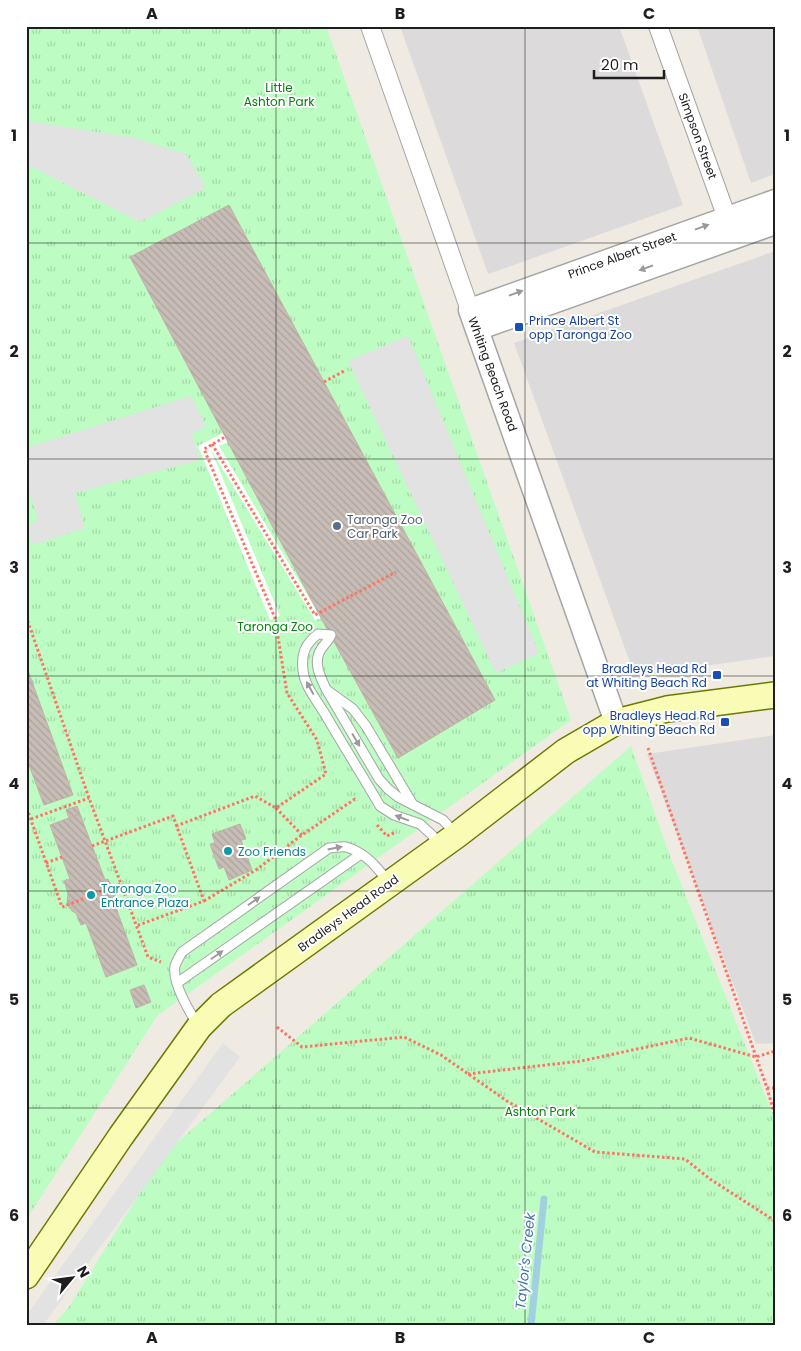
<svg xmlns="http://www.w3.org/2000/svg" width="801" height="1351" font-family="Poppins,sans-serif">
	<defs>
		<pattern id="park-tufts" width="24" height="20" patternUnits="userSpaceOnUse" patternTransform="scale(1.25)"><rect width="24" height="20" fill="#bdfcc2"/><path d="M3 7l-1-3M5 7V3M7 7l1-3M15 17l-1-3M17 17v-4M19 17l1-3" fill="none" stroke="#a2d8a6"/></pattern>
		<pattern id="building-back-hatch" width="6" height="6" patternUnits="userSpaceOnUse" patternTransform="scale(1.25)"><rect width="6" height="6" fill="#c7bdb6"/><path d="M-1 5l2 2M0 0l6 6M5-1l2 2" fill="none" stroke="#aaa29c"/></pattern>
	</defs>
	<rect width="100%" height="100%" fill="#efebe3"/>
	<g fill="#dcdada">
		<path d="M400 26H619L683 205 488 274Z"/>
		<path d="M697 26H775V174L751 183Z"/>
		<path d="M775 251V656L635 676 514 343Z"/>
		<path d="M775 735V1043L756 1044 647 754Z"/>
	</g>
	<g fill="url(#park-tufts)">
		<path d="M26 26H326L571 720 157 1016 26 1220Z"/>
		<path d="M631 746 673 864 775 1120V1325H53L69 1307 164 1154Z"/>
	</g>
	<g fill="#e2e2e2">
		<path d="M26 121 131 137 186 154 206 188 140 222 26 164Z"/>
		<path d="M408 336 539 653 496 673 348 361Z"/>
		<path d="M191 396 206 426 192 434 200 460 75 493 85 528 33 545 28 528 38 519 26 484V448Z"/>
		<path d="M223 1043 240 1057 43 1325H26V1316Z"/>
	</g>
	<path fill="#fff" d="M223 433 228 442 219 446 321 618 315 620 211 450 280 616 270 620 198 446Z"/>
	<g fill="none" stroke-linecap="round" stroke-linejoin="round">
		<path stroke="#a1d1df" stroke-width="7" d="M531 1325 544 1199"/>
	</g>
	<g fill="url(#building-back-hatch)" stroke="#c1b1a5">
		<path d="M229 205 495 700 398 758 321 618 130 257Z"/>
		<path d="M26 665 73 795 44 805 26 757Z"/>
		<path d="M77 806 80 814 69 818 66 810Z"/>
		<path d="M80 814 105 880 108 879 112 887 115 896 112 897 137 965 106 977 86 923 81 925 76 913 72 911 67 903 68 893 64 881 70 879 50 825Z"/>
		<path d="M240 824 246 839 241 840 252 870 229 880 224 867 219 869 210 844 215 843 212 834Z"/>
		<path d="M144 985 151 1002 136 1008 130 990Z"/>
	</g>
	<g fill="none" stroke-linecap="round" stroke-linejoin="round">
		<g stroke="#a5a5a5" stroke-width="11">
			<g id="service">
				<path d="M328 691 353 709 366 726 412 803"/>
				<path d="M440 846 432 835 420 824 394 815 380 806C362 775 343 745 325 714 317 701 304 685 303 670 301 654 305 644 318 634L331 635C328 642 322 646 319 653 314 665 321 678 326 689L379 779 388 789 398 797 443 820 455 833"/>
				<path d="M177 983 361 854"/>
				<path d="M198 1025C189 1011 172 983 175 966 176 962 180 956 182 952L329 848C335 848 341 846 346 847 365 852 378 868 389 883"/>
			</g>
		</g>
		<g stroke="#a5a5a5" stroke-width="20">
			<g id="minor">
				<path d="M370 26 470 310"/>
				<path d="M658 26 727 218"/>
			</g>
		</g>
		<g stroke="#a5a5a5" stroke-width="25">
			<g id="tertiary">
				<path d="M477 329 775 223"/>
				<path d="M616 722 470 310 775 201"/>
			</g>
		</g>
		<g stroke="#6d7900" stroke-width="28">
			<path id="secondary" d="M26 1276 121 1136 199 1027 221 1005 457 835 566 751 616 722 667 709 775 695"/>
		</g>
		<g stroke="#ff7364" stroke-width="3" stroke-dasharray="2.5 2.5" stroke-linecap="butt">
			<path d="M324 382 344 371"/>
			<path d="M212 444 315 615 396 572"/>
			<path d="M26 616 89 798 121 884 62 907 26 806"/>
			<path d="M648 748 767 1088 775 1116"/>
			<path d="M276 808 302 835"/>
			<path d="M31 819 89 798"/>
			<path d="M377 825 387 836 394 833"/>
			<path d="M176 826 255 796 276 808 326 774 317 740 287 693 275 618 204 449 225 437"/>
			<path d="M92 846 173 816 204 901 136 926"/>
			<path d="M46 863 62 857"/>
			<path d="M121 884 148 957 161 962"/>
			<path d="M204 901 256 870 302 835 355 799 357 801"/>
			<path d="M277 1027 302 1047 404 1037 441 1055 507 1101 595 1152 685 1159 710 1179 775 1221"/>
			<path d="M468 1074 581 1061 689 1038 756 1057 775 1051"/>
			<path d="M767 1088H775"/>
		</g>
		<use href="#service" stroke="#fff" stroke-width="9"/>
		<use href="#minor" stroke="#fff" stroke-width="18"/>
		<use href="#tertiary" stroke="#fff" stroke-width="22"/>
		<use href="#secondary" stroke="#f9fcb4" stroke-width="25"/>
	</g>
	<defs><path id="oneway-solid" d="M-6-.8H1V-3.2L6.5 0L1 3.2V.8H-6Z" transform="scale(1.25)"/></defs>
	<g fill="#9a9a9a">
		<use href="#oneway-solid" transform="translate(702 227) rotate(-20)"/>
		<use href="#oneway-solid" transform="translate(646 268) rotate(160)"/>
		<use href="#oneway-solid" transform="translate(516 293) rotate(-20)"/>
		<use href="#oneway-solid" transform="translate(310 688) rotate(-119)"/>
		<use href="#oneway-solid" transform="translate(356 740) rotate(59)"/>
		<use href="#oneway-solid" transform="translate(402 818) rotate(-159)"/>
		<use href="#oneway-solid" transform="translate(335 848) rotate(-11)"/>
		<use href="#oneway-solid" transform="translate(254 901) rotate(-35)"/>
		<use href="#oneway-solid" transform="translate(217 955) rotate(-35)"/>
	</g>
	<path fill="none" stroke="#1e1e1e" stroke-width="1" stroke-opacity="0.55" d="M276 26V1325M525 26V1325M26 243H775M26 459H775M26 676H775M26 891H775M26 1108H775"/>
	<g fill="#1a4fb4" stroke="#fff" stroke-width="2">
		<rect x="514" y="322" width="10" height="10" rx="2.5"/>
		<rect x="712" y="670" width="10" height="10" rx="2.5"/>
		<rect x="720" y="717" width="10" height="10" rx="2.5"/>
	</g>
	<circle fill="#5c6f8a" stroke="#fff" stroke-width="2" cx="337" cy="526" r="5"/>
	<g fill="#0f9aa8" stroke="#fff" stroke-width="2">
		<circle cx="228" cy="851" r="5"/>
		<circle cx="91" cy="895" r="5"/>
	</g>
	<g text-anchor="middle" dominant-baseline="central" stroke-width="4" stroke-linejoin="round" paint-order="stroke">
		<g font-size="12" fill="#068110" stroke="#fff">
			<text x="279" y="87">Little<tspan x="279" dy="14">Ashton Park</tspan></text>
			<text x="275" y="626">Taronga Zoo</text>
			<text x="540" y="1111">Ashton Park</text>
		</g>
		<g font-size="12" fill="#1e1e1e" stroke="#fff">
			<text transform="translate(698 136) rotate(70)">Simpson Street</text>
			<text transform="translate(622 255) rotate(-20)">Prince Albert Street</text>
			<text transform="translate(493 374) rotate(70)">Whiting Beach Road</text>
			<text transform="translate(348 913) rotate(-36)">Bradleys Head Road</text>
		</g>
		<g font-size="12" fill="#164399" stroke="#fff" text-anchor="end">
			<text x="529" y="320" text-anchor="start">Prince Albert St<tspan x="529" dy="14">opp Taronga Zoo</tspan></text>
			<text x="707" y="668">Bradleys Head Rd<tspan x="707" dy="14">at Whiting Beach Rd</tspan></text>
			<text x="715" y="715">Bradleys Head Rd<tspan x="715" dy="14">opp Whiting Beach Rd</tspan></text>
		</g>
		<g font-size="12" fill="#4e5e75" stroke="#fff" text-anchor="start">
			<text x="347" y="519">Taronga Zoo<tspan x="347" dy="14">Car Park</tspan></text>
		</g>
		<g font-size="12" fill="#0d838f" stroke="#fff" text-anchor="start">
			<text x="238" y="851">Zoo Friends</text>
			<text x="101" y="888">Taronga Zoo<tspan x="101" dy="14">Entrance Plaza</tspan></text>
		</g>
		<g font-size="14" font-style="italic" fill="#4277aa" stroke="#fff">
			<text transform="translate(525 1261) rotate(-84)">Taylor's Creek</text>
		</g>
	</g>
	<rect width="801" height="1351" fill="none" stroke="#ffffff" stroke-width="55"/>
	<g transform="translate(72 1278) rotate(61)" stroke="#ffffff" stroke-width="4" paint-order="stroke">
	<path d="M0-4L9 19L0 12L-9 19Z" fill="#1e1e1e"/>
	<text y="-8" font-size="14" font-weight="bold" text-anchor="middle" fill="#1e1e1e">N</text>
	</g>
	<path d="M594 70v8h70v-8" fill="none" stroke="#1e1e1e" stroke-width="2.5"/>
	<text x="601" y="70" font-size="15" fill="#1e1e1e" stroke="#ffffff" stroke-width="4" paint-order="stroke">20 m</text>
	<rect x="28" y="28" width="746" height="1296" fill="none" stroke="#1e1e1e" stroke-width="2"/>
	<g font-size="16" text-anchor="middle" font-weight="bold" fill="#1e1e1e">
		<text x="152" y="19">A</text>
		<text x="400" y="19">B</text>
		<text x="649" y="19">C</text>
		<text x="14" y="141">1</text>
		<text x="787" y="141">1</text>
		<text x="14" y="357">2</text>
		<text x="787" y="357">2</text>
		<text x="14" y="573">3</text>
		<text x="787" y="573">3</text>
		<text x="14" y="789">4</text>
		<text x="787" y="789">4</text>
		<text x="14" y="1005">5</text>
		<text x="787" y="1005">5</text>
		<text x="14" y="1221">6</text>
		<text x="787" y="1221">6</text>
		<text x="152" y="1343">A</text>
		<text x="400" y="1343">B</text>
		<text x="649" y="1343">C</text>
	</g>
</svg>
